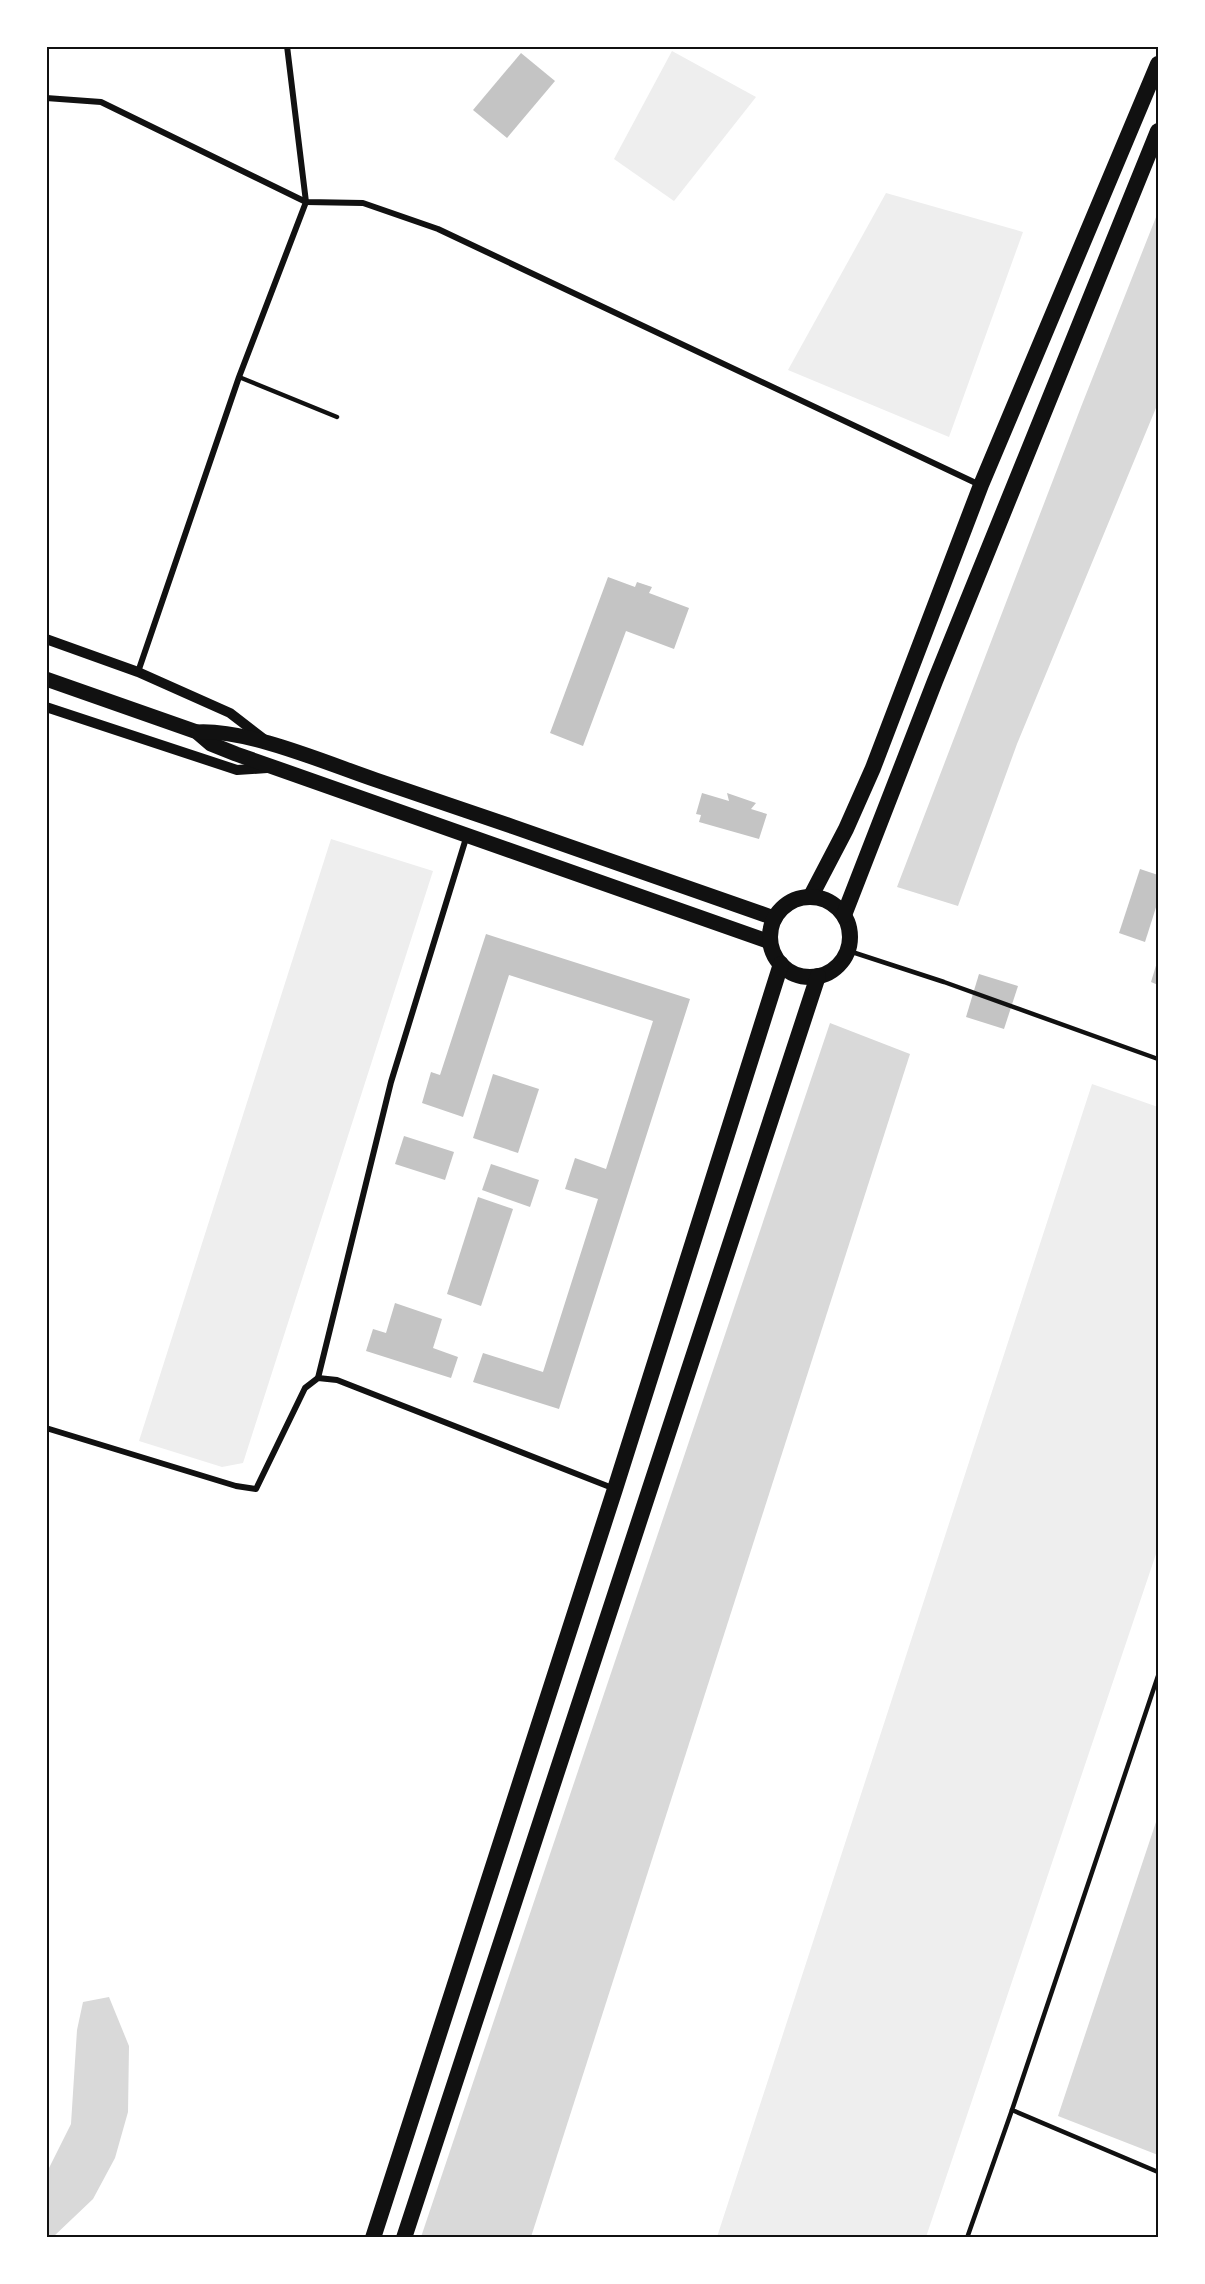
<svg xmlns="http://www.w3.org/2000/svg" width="1205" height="2284" font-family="'Exo 2',sans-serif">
	<rect width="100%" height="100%" fill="#fff"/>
	<g fill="#eee">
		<path d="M672 51 756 97 674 201 614 159Z"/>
		<path d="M886 193 1023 232 949 437 788 370Z"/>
		<path d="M331 839 433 871 243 1463 222 1467 139 1441Z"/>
		<path d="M1092 1084 1158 1107V1548L926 2237H717Z"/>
	</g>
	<g fill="#d9d9d9">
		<path d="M1158 212V403L1017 744 958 906 897 887 1081 407Z"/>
		<path d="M830 1023 910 1054 531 2237H421Z"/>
		<path d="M1158 1816V2155L1058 2116Z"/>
		<path d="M109 1997 129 2046 128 2112 115 2158 93 2199 53 2237H47V2172L71 2124 77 2030 83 2002Z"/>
	</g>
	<g fill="#c4c4c4">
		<path d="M521 53 555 81 507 138 473 110Z"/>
		<path d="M608 577 635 587 637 582 652 587 649 593 689 608 674 649 626 631 583 746 550 733Z"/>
		<path d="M702 793 729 801 727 793 756 803 751 809 767 814 759 839 699 822 701 815 696 814Z"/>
		<path d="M1140 869 1158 875V901L1145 942 1119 933Z"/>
		<path d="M486 934 690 999 559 1409 473 1382 483 1353 543 1372 598 1199 565 1189 575 1158 606 1169 653 1021 509 975 463 1117 422 1103 431 1072 440 1075Z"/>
		<path d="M1158 959V985L1151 982Z"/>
		<path d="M979 974 1018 986 1004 1029 966 1017Z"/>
		<path d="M493 1074 539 1089 518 1153 473 1138Z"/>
		<path d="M404 1136 454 1152 445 1180 395 1164Z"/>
		<path d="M491 1164 539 1180 530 1207 482 1190Z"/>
		<path d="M478 1197 513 1209 481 1306 447 1294Z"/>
		<path d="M395 1303 442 1319 433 1348 458 1357 451 1378 366 1351 373 1329 386 1333Z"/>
	</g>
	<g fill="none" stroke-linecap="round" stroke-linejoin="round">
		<g stroke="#111" stroke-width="4.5">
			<path d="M239 377 337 417"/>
			<path d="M849 951 944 982 1158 1059"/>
			<path d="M1158 1676 1012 2110 1158 2172"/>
			<path d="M967 2238 1012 2110"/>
		</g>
		<g stroke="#111" stroke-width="6">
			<path d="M46 98 101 102 306 202 363 203 438 229 980 485"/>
			<path d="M138 672 239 377 306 202 287 46"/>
			<path d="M318 1378 391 1082 467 835"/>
			<path d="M46 1428 236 1486 256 1489 305 1388 318 1378 337 1380 615 1489"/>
		</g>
		<g stroke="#111" stroke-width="10">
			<path d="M46 639 138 672 230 713 265 740"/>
			<path d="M46 707 237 770 267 768"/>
		</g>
		<g stroke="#111" stroke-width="15">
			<path d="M46 679 197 732 211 744 236 754 770 942"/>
			<path d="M197 732C248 729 326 763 376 780 509 825 642 871 774 918"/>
		</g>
		<g stroke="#111" stroke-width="16">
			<path d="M811 896 846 829 873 768 981 485 1158 64"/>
			<circle cx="810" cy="937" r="40"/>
			<path d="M844 915 935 681 1158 131"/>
			<path d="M373 2238 615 1489 781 964"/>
			<path d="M404 2238 818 976"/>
		</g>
	</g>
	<rect width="1205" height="2284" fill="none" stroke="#ffffff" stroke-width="96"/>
	<rect x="48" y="48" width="1109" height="2188" fill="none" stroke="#111" stroke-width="2"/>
</svg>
